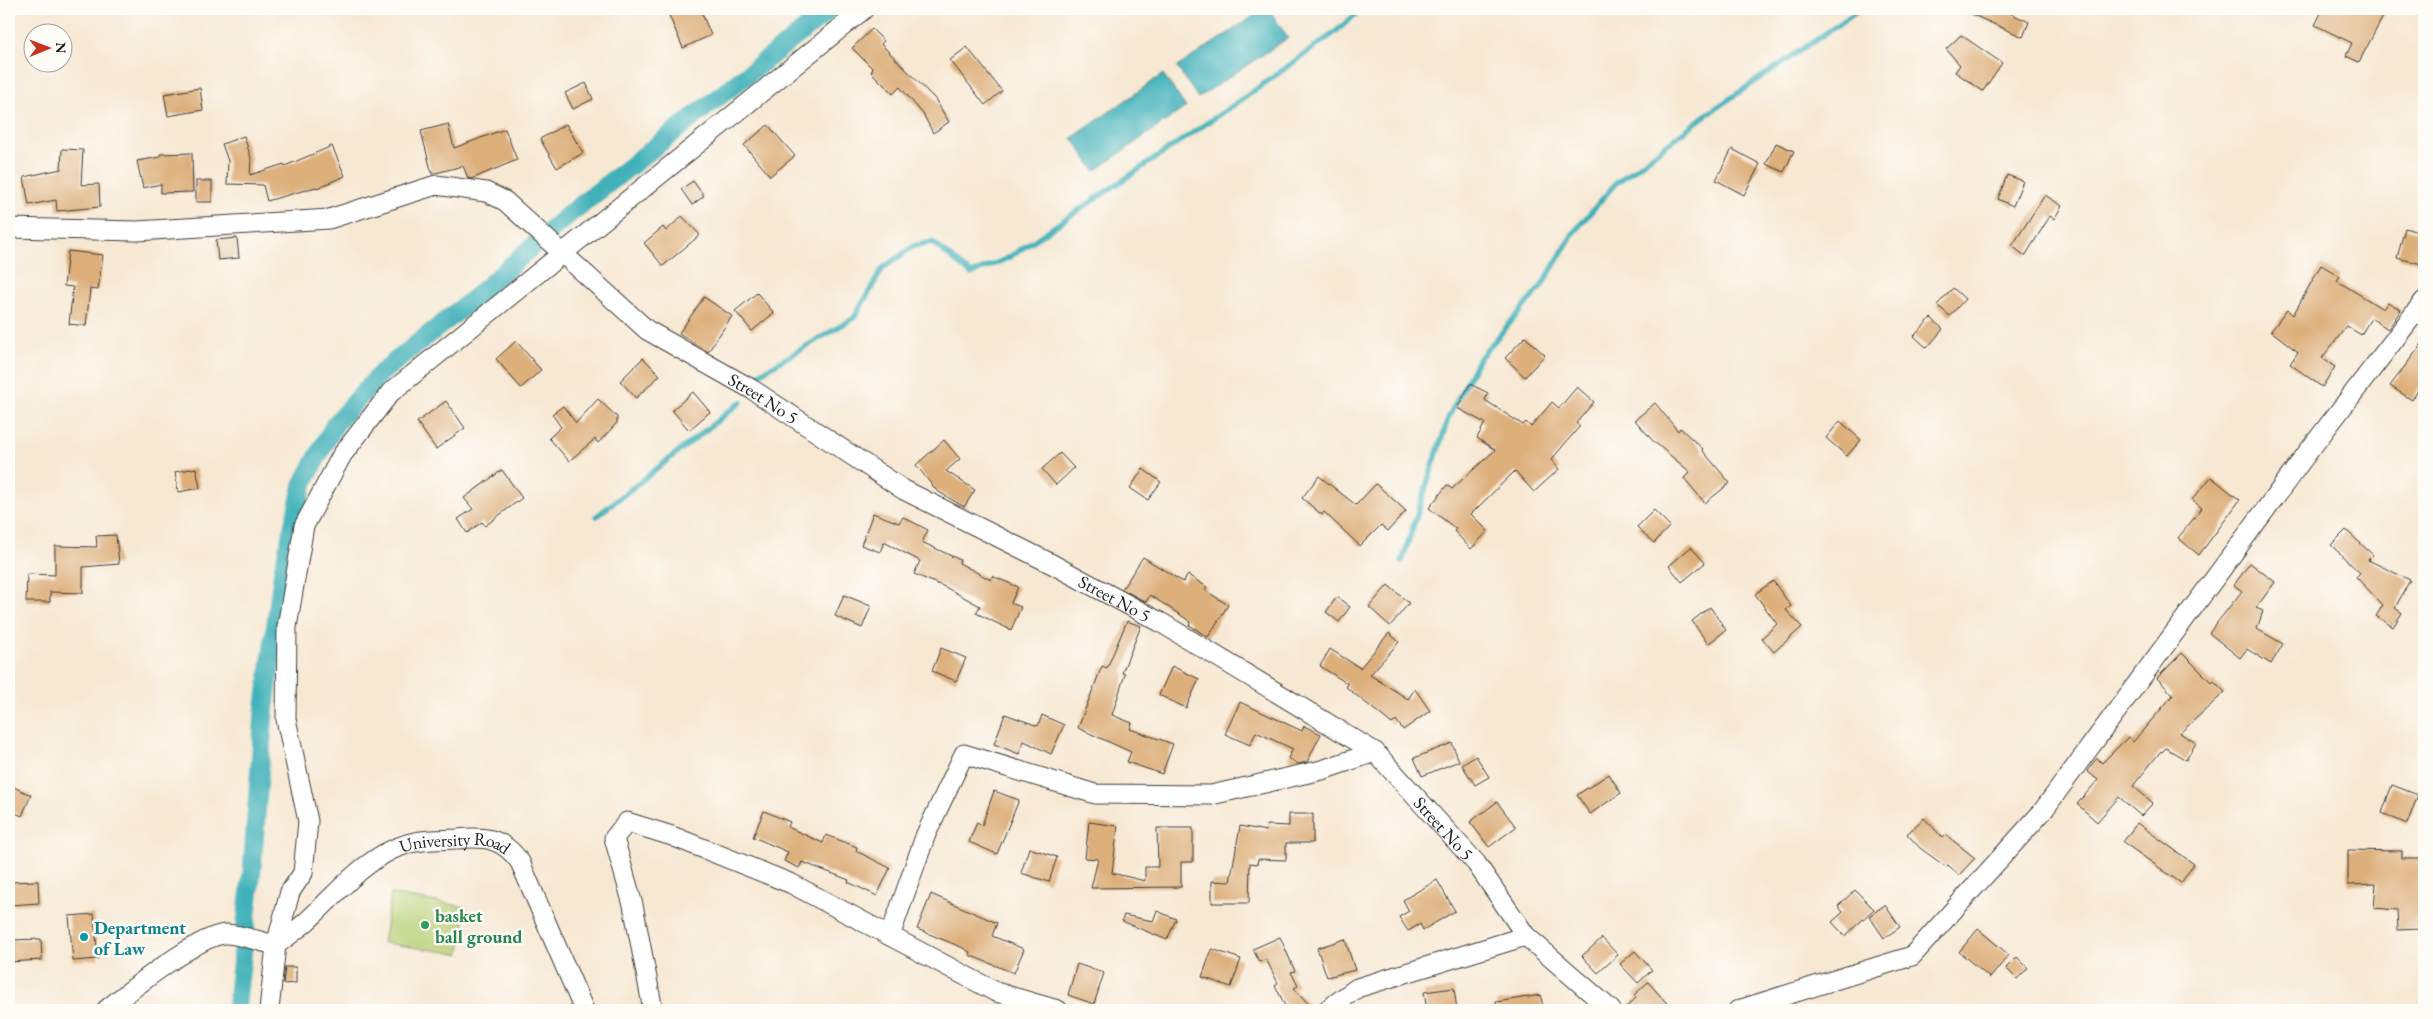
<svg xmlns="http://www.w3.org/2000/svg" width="2433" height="1019" font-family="'EB Garamond',serif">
	<rect width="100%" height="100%" fill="#fdfcf7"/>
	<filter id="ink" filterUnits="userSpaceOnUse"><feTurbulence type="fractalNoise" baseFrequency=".02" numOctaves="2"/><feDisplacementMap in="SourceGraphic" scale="10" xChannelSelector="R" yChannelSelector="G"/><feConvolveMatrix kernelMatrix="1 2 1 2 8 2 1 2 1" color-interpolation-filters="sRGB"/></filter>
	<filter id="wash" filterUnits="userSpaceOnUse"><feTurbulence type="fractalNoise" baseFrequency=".0096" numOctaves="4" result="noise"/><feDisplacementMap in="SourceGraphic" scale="20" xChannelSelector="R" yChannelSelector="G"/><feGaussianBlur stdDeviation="1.12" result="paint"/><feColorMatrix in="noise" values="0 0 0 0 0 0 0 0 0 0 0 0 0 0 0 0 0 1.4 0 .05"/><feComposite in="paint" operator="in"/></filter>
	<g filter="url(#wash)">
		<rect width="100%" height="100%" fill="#f7e8d3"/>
		<path fill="#b7ce73" stroke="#6a7548" d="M391 894 466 907 460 954 383 943Z"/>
		<g fill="#41b1b9" stroke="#2e666a">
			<path d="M1264 9H1269L1288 38 1198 98 1177 67Z"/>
			<path d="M1163 74 1186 107 1095 171 1072 138Z"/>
		</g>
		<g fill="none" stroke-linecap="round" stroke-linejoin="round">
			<g stroke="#41b1b9" stroke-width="5.5">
				<path d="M754 377 854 318 883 268 914 246 932 242 971 274 1008 258 1244 98 1334 33 1362 9"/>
				<path d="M597 516 741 402"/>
				<path d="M1402 561 1449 416 1478 360 1541 287 1574 232 1615 184 1703 117 1861 9"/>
			</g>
			<path stroke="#41b1b9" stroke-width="19" d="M236 1010 252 870 264 712 283 570 303 484 335 424 382 372 473 299 568 215 831 9"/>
		</g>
		<g id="blocks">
			<g fill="#ddaf7a">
				<path d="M678 9H700L711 35 683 48 668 13Z"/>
				<path d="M1960 9H2001L2029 22 2023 37Z"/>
				<path d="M2323 9H2387L2359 62 2346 56 2352 43 2315 25Z"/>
				<path d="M872 29 884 41 881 44 935 99 949 122 933 133 923 114 900 87 893 94 871 72 873 69 852 48Z"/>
				<path d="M1961 35 2002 63 1983 91 1955 72 1960 65 1946 49Z"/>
				<path d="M967 47 1002 91 985 105 950 60Z"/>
				<path d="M586 83 593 99 573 109 565 93Z"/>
				<path d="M200 88 203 110 168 116 164 94Z"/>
				<path d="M448 124 454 148 505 129 517 160 471 179 468 178 463 166 432 174 421 131Z"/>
				<path d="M566 124 583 153 557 168 540 139Z"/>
				<path d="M768 125 795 156 770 176 744 145Z"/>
				<path d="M244 136 251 158 250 175 284 164 285 166 332 146 345 176 317 188 316 187 267 201 263 185 227 184 228 161 222 144Z"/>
				<path d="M1776 143 1794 151 1784 172 1766 164Z"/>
				<path d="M62 149 83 150 81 185 99 184 100 207 57 211 56 200 29 205 24 177 61 169Z"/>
				<path d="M1732 149 1760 164 1744 195 1716 180Z"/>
				<path d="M192 153 193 192 161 193V184L143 188 137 161 160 157V154Z"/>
				<path d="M2007 175 2023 181 2013 206 1998 199Z"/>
				<rect x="196" y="181" width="16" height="21"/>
				<path d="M693 181 704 196 692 205 681 189Z"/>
				<path d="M2045 195 2062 206 2054 219 2050 216 2025 256 2012 246Z"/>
				<path d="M682 216 700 235 663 266 644 243 663 227 666 231Z"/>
				<path d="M2405 228 2424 234V255L2422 264 2397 258Z"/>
				<path d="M237 238 239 258 218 260 216 240Z"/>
				<path d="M68 251 103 255 98 290 90 289 86 326 69 324 73 287 64 286Z"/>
				<path d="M2321 265 2340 276 2337 281 2383 309 2388 302 2401 310 2388 329 2371 318 2361 335 2347 326 2322 358 2335 367 2322 387 2290 364 2298 352 2271 331 2287 310 2293 315Z"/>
				<path d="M1953 288 1965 299 1950 316 1937 305Z"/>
				<path d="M757 293 774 313 752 331 735 311Z"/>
				<path d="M704 297 732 316 708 352 679 333Z"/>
				<path d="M1931 318 1943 329 1927 348 1914 336Z"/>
				<path d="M1525 337 1545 355 1525 377 1505 358Z"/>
				<path d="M516 341 541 370 521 388 496 359Z"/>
				<path d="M2424 341V381L2412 400 2390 386Z"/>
				<path d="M643 358 660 375 636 398 620 381Z"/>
				<path d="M1470 384 1488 393 1485 400 1523 425 1526 422 1531 427 1552 402 1559 408 1577 387 1594 402 1576 423 1580 426 1551 460 1559 469 1534 492 1515 471 1471 514 1488 531 1471 549 1454 531 1456 529 1429 508 1447 485 1452 489 1495 450 1477 438 1485 423 1457 408Z"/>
				<path d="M693 392 710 412 689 430 672 410Z"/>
				<path d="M598 399 617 417V423L598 443 595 439 569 461 549 438 561 427 552 414 563 406 576 423Z"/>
				<path d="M446 401 465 428 436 449 417 422Z"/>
				<path d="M1655 403 1678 431 1680 428 1703 449 1702 450 1730 483 1705 503 1684 478 1690 472 1652 440 1635 420Z"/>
				<path d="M1840 421 1861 440 1847 456 1826 438Z"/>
				<path d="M944 440 960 459 946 471 975 490 964 507 936 490 916 465Z"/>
				<path d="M1060 453 1074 468 1056 485 1042 469Z"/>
				<path d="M196 468 200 488 178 492 175 472Z"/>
				<path d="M1143 469 1161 482 1148 500 1130 488Z"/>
				<path d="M502 470 522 498 485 526 482 522 467 533 458 519 473 509 464 498Z"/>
				<path d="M1319 476 1356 505 1376 484 1406 511 1388 531 1381 525 1360 546 1324 512 1322 515 1302 498Z"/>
				<path d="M2211 477 2240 500 2199 555 2178 538 2202 508 2192 500Z"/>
				<path d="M1654 510 1670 526 1654 543 1637 527Z"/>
				<path d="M873 513 899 523 903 517 928 530 922 542 960 560 959 563 991 580 992 576 1018 587 1011 603 1021 607 1011 630 976 613 980 606 947 588 914 574 920 561 884 542 880 552 861 545Z"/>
				<path d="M2346 530 2373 555 2368 560 2410 580 2395 608 2402 613 2393 627 2376 616 2383 605 2356 577 2360 573 2331 545Z"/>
				<path d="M116 535 119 564 83 567V593L50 592V602H26L27 574 55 575V546L97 547 96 536Z"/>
				<path d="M1691 547 1705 563 1682 582 1669 566Z"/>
				<path d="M1143 557 1183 582 1188 575 1207 587 1205 590 1228 605 1208 637 1189 625 1191 622 1150 595 1146 602 1122 589Z"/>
				<path d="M2250 563 2275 582 2256 608 2263 611 2257 629 2283 644 2271 664 2247 649 2240 658 2209 633 2242 591 2234 585Z"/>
				<path d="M1773 581 1791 606 1786 610 1802 627 1774 652 1762 638 1777 624 1755 594Z"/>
				<path d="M1388 585 1409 603 1390 626 1369 607Z"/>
				<path d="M844 595 871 606 862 628 835 616Z"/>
				<path d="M1337 597 1350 607 1339 622 1326 612Z"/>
				<path d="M1710 607 1726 630 1708 644 1692 621Z"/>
				<path d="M1127 621 1141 626 1122 673 1125 674 1112 715 1132 723 1130 729 1173 744 1162 774 1127 762 1131 752 1078 728 1102 666 1107 668Z"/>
				<path d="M1389 633 1399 642 1370 675 1408 699 1415 689 1430 711 1403 730 1396 720 1392 724 1346 687 1348 684 1320 666 1330 649 1360 668Z"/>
				<path d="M941 648 966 658 956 681 932 671Z"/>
				<path d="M2182 653 2212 683 2214 681 2225 692 2180 733 2196 743 2186 760 2166 748 2162 752 2161 751 2133 786 2153 803 2141 816 2119 797 2097 822 2077 804 2098 780 2087 771 2097 758 2102 763 2128 737 2133 742 2173 695 2157 678Z"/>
				<path d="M1172 666 1199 679 1186 708 1159 695Z"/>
				<path d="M1240 702 1302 731 1304 726 1321 734 1307 762 1298 764 1288 758 1293 749 1256 732 1250 745 1225 734Z"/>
				<path d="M1005 714 1038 726 1042 715 1064 725 1051 754 1024 741 1019 754 994 744Z"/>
				<path d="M1452 743 1459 761 1422 776 1414 758Z"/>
				<path d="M1476 756 1489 777 1475 785 1462 765Z"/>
				<path d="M1609 774 1621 793 1590 814 1577 795Z"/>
				<path d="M9 785 31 795 22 816 9 810Z"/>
				<path d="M2392 785 2418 795 2407 824 2382 813Z"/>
				<path d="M994 791 1019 800 997 854 969 842 977 822 982 825Z"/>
				<path d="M1497 802 1516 827 1489 847 1470 822Z"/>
				<path d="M764 811 790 822 788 827 823 843 826 835 857 847 856 851 890 868 877 896 848 882 849 880 802 862 799 868 784 861 788 852 753 837Z"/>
				<path d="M1289 814H1313V843H1286V860L1258 859 1257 864 1250 863 1249 903H1212V881L1230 882 1240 826 1266 831 1267 825 1289 826Z"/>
				<path d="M1924 818 1943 838 1946 835 1975 858 1959 875 1948 865 1946 867 1920 848 1907 834Z"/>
				<path d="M1089 822 1118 826 1112 873 1145 881V867H1158L1157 828H1193V862H1181V887L1091 888 1098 859 1085 858Z"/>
				<path d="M2137 823 2194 864 2181 883 2123 842Z"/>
				<path d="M1029 848 1057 857 1049 882 1021 873Z"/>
				<path d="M2348 850 2402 851V858H2424V924H2420L2421 929 2398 930 2397 910 2374 908 2376 884 2348 885Z"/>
				<path d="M1437 880 1455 911 1423 930 1420 924 1408 931 1399 917 1409 911 1403 900Z"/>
				<path d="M38 881 39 903 9 905V882Z"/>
				<path d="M1855 890 1874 909 1845 936 1832 922 1843 912 1838 906Z"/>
				<path d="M931 894 997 923 992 936 1024 949 1014 973 969 955 970 952 961 947 917 929Z"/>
				<path d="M1885 905 1900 927 1884 938 1869 916Z"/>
				<path d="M1157 911 1176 919 1167 940 1122 921 1124 915 1153 921Z"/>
				<path d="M94 914 98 959 73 961 69 916Z"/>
				<path d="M1978 929 2009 955 1990 978 1959 952Z"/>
				<path d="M1280 937 1295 971 1291 972 1298 986 1294 988 1314 1010H1287L1275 985 1278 983 1266 959 1259 962 1253 949Z"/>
				<path d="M1602 938 1618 955 1598 973 1582 956Z"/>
				<path d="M41 939 42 960 9 962V940Z"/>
				<path d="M1345 939 1355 970 1327 977 1317 948Z"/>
				<path d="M1212 949 1241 959 1231 987 1202 977Z"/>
				<path d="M1635 951 1652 970 1638 983 1620 964Z"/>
				<path d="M2017 957 2028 968 2017 979 2006 968Z"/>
				<path d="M1077 964 1104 973 1094 1004 1068 995Z"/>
				<path d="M285 967H296V983L283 984Z"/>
				<path d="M1648 982 1673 1010H1623L1636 998 1634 995Z"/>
				<path d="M1454 988 1457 1010H1427L1424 992Z"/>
				<path d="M1541 995 1543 1010H1497L1496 1002Z"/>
			</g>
		</g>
	</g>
	<g filter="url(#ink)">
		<use href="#blocks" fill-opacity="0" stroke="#3d3b37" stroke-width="1"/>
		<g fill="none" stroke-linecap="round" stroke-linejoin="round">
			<g stroke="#3d3b37" stroke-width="21">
				<g id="street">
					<path id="s1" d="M9 228 137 231 329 219 436 185 486 192 505 201 647 330 753 390 904 490 1052 564 1160 622 1375 752 1476 863 1526 936 1611 1010"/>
					<path d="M890 936 926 834 964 754 1095 794 1211 795 1322 770 1375 752"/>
					<path id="s2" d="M106 1010C128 992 201 933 227 934 243 935 260 942 276 945 286 937 297 930 306 922 337 894 364 858 404 845 420 839 440 840 457 839 485 836 503 838 520 862L584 1010"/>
					<path d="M269 1010 276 945 290 892 303 873 308 821 286 719 287 627 304 526 342 455 390 393 864 9"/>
					<path d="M653 1010 633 905 614 838 627 822 672 836 792 884 996 992 1058 1010"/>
					<path d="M1327 1010 1357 988 1526 936"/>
					<path d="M1738 1010 1912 956 2042 812 2308 452 2424 301"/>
				</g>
			</g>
			<use href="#street" stroke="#fff" stroke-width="19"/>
		</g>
	</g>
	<circle fill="#2e9e5b" stroke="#fdfcf7" stroke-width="2" cx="425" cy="925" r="5"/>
	<circle fill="#0f9aa8" stroke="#fdfcf7" stroke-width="2" cx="84" cy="937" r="5"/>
	<g text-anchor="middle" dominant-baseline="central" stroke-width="5" stroke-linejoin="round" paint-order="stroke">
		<g font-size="18" fill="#1c1c1c" stroke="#fdfcf7">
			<text stroke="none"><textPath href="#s1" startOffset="831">Street No 5</textPath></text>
			<text stroke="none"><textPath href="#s1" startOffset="1236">Street No 5</textPath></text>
			<text stroke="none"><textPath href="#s1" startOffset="1641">Street No 5</textPath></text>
			<text stroke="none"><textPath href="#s2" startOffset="410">University Road</textPath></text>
		</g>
		<g font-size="18" font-weight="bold" fill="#27864d" stroke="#fdfcf7" text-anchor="start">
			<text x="435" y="915">basket<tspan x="435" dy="21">ball ground</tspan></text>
		</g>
		<g font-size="18" font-weight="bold" fill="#0d838f" stroke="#fdfcf7" text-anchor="start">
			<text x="94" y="927">Department<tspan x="94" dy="21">of Law</tspan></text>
		</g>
	</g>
	<rect width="2433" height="1019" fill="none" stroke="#fdfcf7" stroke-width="30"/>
	<g transform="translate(48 48) rotate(89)"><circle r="24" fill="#fdfcf7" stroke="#a3a29f"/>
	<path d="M0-4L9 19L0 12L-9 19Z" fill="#c8321e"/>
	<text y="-8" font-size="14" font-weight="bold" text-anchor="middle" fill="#1c1c1c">N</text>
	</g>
</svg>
